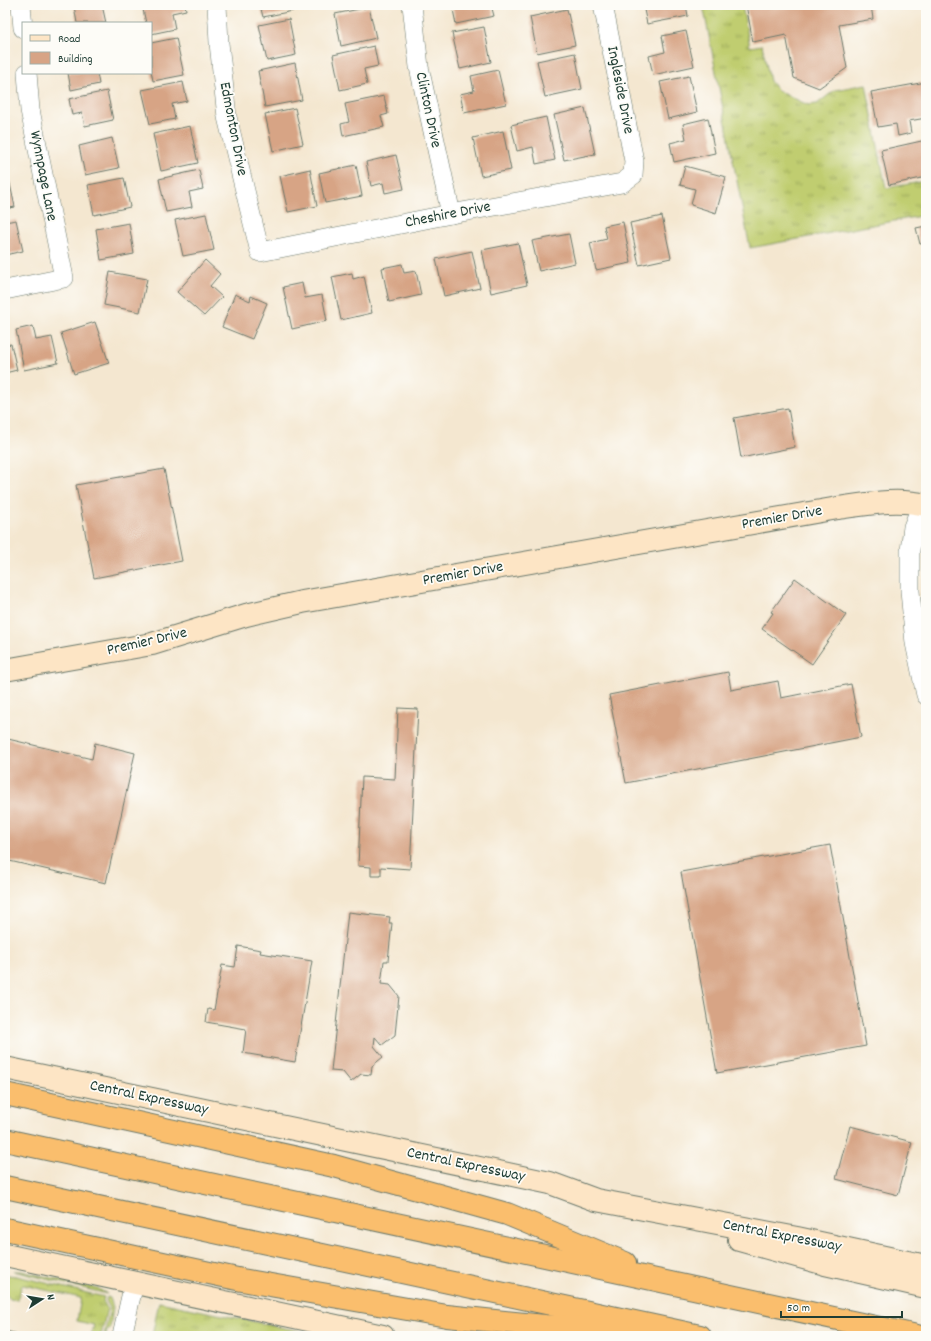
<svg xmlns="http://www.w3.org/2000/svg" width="931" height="1341" font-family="Dekko,sans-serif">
	<defs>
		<pattern id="grass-tufts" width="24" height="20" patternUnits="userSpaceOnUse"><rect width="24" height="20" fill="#c0cd6f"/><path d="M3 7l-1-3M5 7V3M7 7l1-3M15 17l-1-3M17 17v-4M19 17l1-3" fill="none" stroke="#9ba85c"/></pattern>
	</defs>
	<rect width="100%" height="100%" fill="#fdfcf7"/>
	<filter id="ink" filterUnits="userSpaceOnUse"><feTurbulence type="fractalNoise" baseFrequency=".025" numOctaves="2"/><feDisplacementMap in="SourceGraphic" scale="8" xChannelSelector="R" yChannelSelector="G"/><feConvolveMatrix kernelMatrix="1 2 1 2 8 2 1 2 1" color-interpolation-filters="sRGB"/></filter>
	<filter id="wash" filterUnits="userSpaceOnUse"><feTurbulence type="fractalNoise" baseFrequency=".012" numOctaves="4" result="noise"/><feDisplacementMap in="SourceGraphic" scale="16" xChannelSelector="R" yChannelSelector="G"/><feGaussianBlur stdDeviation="0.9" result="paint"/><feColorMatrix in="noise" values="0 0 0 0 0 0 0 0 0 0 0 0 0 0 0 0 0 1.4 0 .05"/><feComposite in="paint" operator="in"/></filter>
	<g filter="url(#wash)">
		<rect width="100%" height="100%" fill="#f4e7d0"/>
		<g fill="url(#grass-tufts)" stroke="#708552">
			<path d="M703 5H742L750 47 762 45 770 81 778 91 808 105 817 104 835 90 866 84 886 188 926 181V215L750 248Z"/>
			<path d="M14 1271H21L97 1288 107 1294Z"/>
			<path d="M7 1275 17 1276 104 1297 103 1301 107 1308 101 1336H91L94 1325 77 1321 81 1298 23 1285 21 1287 18 1300 10 1299 5 1293V1278Z"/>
			<path d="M107 1297 110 1298 113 1307 110 1329H107L106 1336H104L110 1308 106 1301Z"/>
			<path d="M159 1302 323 1336H152Z"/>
		</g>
		<g id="blocks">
			<g fill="#d7a485">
				<path d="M102 5 106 23H77L74 6Z"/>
				<path d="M142 5H185L186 10 172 13 175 29 151 34V23H146Z"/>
				<path d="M260 5H292L293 11 263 17Z"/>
				<path d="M452 5H491L494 16 456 24Z"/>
				<path d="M643 5H686L688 16 647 24Z"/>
				<path d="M746 5H871L873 19 839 25 847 68 819 88 794 78 786 35 753 42Z"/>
				<path d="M369 7 376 38 341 46 335 14Z"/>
				<path d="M567 9 575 45 537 53 530 17Z"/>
				<path d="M289 19 296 55 267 61 259 25Z"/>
				<path d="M484 27 491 62 460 69 452 33Z"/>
				<path d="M686 31 694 66 653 75 649 56 665 52 662 36Z"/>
				<path d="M176 38 184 75 153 81 151 70V43Z"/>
				<path d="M374 46 378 66 364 69 367 84 340 90 333 55Z"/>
				<path d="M575 53 582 89 545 97 537 61Z"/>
				<path d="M295 63 302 100 265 107 258 71Z"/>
				<path d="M498 70 506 104 464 113 460 94 474 91 471 76Z"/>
				<path d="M68 73H97L99 84 71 90Z"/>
				<path d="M689 76 697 112 668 119 660 82Z"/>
				<path d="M183 82 187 101 172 104 175 119 150 124 142 90Z"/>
				<path d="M926 82V118L909 121 911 133 898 136 896 124 878 127 871 92Z"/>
				<path d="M107 91 113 120 85 126 82 113 72 115 69 99Z"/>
				<path d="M384 96 388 114 381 116 384 127 343 136 341 124 349 122 345 104Z"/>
				<path d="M295 108 303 144 273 151 265 114Z"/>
				<path d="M585 108 595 154 564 160 554 115Z"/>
				<path d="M546 117 555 160 536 164 533 147 517 151 511 125Z"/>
				<path d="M708 118 715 153 674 162 670 143 686 139 683 124Z"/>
				<path d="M190 126 198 163 161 171 153 134Z"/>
				<path d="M503 131 511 170 481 176 473 138Z"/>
				<path d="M112 138 119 168 85 175 79 146Z"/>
				<path d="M926 140V177L889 185 881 150Z"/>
				<path d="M396 155 404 189 385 193 383 183 371 186 366 162Z"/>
				<path d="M356 165 362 196 325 203 319 173Z"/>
				<path d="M685 166 726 177 716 213 691 205 695 189 680 185Z"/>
				<path d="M310 169 317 206 288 212 280 176Z"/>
				<path d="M199 170 203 189 189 192 192 207 166 212 159 179Z"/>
				<path d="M8 175 15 207 5 209V176Z"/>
				<path d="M124 178 130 207 94 215 88 185Z"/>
				<path d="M206 214 214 250 183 256 175 220Z"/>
				<path d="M662 216 671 258 639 265 630 223Z"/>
				<path d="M16 220 23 251 5 255V222Z"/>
				<path d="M623 222 631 263 596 270 590 243 607 239 604 226Z"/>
				<path d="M129 223 134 254 101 260 96 229Z"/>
				<path d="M926 226V243L920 244 916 228Z"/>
				<path d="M569 234 575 263 539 271 532 241Z"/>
				<path d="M518 243 527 285 491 293 482 250Z"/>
				<path d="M472 251 480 288 444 296 436 259Z"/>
				<path d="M205 260 220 274 210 286 222 297 204 316 177 292Z"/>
				<path d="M402 264 404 273 416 271 421 295 389 302 382 268Z"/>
				<path d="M110 272 147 279 140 312 104 305Z"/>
				<path d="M352 273 353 279 364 276 372 313 341 320 332 277Z"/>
				<path d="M302 283 305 298 322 295 327 321 292 329 283 287Z"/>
				<path d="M235 294 250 301 251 296 267 303 252 339 222 327Z"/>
				<path d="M95 322 109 363 74 374 61 333Z"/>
				<path d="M33 326 36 340 52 337 58 363 24 370 16 330Z"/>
				<path d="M11 344 17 370 5 373V345Z"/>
				<path d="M788 408 795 447 741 458 734 418Z"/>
				<path d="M164 469 182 561 94 578 76 485Z"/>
				<path d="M795 578 846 615 812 664 762 629 773 613 771 612Z"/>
				<path d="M728 672 731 690 778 681 781 698 851 684 861 737 626 783 609 695Z"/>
				<path d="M398 708 418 709 410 869 381 867V876H371V867L358 866 362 777 395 779Z"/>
				<path d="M8 739 92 759 95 743 135 753 106 883 5 860V751Z"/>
				<path d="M830 845 866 1046 717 1073 681 872Z"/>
				<path d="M348 912 390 917 389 923H392L388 961H384L381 984 390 985 399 996 395 1035 382 1045 375 1037 374 1046 383 1057 372 1066 371 1075 361 1074 351 1082 343 1072 331 1071Z"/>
				<path d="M238 946 261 950 260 953 312 961 295 1062 243 1053 246 1029 206 1022 208 1009 214 1010 222 965 235 967Z"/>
				<path d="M850 1126 912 1142 898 1195 836 1179Z"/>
				<path d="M5 1331 19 1334V1336H5Z"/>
			</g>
		</g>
	</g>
	<g filter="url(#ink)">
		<use href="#blocks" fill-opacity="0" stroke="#6a786b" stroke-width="1"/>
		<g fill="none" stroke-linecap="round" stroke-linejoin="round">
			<g stroke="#6a786b" stroke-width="20">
				<g id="street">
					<path d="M21 5 23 28"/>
					<path d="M217 5 219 43 227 117 260 252 451 214 622 183 633 175 634 161 603 5"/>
					<path d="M412 5 419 67 451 214"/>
					<path d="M5 290 64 278 30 110 27 73"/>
					<path d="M922 504 913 527 910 551V591L915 643 926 695"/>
					<path d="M122 1336 134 1283"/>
				</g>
			</g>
			<g stroke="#6a786b" stroke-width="24">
				<g id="secondary">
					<path d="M5 670 152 644 246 615 302 602 838 508C867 504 897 498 926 505"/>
					<path d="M5 1068 550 1183 596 1200 797 1238 926 1266"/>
					<path d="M739 1240 825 1264 926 1287"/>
					<path d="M5 1255 383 1336"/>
				</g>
			</g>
			<g stroke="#6a786b" stroke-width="24">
				<g id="highway">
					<path d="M5 1094 334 1166 507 1214 625 1263"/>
					<path d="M5 1140 917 1336"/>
					<path d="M5 1187 700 1336"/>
					<path d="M5 1229 242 1280 447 1316 545 1326 619 1329"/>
				</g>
			</g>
			<use href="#street" stroke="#fff" stroke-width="19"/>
			<use href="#secondary" stroke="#fde5c5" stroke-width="22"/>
			<use href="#highway" stroke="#fabe6d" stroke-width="22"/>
		</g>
	</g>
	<g text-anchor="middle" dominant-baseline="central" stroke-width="3.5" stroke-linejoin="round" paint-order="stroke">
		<g font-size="16" fill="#1f3d34" stroke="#fdfcf7">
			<text transform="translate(620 90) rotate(79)">Ingleside Drive</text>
			<text transform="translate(428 110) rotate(78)">Clinton Drive</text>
			<text transform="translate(233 129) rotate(79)">Edmonton Drive</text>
			<text transform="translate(43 176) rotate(79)">Wynnpage Lane</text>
			<text transform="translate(448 215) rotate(-11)">Cheshire Drive</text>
			<text transform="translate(782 518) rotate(-10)">Premier Drive</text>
			<text transform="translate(463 574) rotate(-10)">Premier Drive</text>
			<text transform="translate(147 642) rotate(-13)">Premier Drive</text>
			<text transform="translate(149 1098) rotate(12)">Central Expressway</text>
			<text transform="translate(466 1165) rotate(12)">Central Expressway</text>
			<text transform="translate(782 1236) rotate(11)">Central Expressway</text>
		</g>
	</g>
	<rect width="931" height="1341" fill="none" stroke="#fdfcf7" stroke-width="20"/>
	<rect x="22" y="22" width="130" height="52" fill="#fdfcf7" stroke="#a4b0a9"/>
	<rect x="30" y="35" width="20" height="6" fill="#fde5c5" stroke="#a4b0a9"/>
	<text x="58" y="42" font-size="12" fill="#1f3d34">Road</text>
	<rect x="30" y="52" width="20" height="12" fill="#d7a485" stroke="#a4b0a9"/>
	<text x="58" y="62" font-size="12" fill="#1f3d34">Building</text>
	<g transform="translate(42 1299) rotate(78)" stroke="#fdfcf7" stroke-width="3" paint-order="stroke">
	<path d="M0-3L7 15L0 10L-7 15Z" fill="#1f3d34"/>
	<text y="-6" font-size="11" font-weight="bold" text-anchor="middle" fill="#1f3d34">N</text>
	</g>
	<path d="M781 1311v6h121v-6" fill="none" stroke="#1f3d34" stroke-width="2"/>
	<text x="787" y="1311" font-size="12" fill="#1f3d34" stroke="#fdfcf7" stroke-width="3" paint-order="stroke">50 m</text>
</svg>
